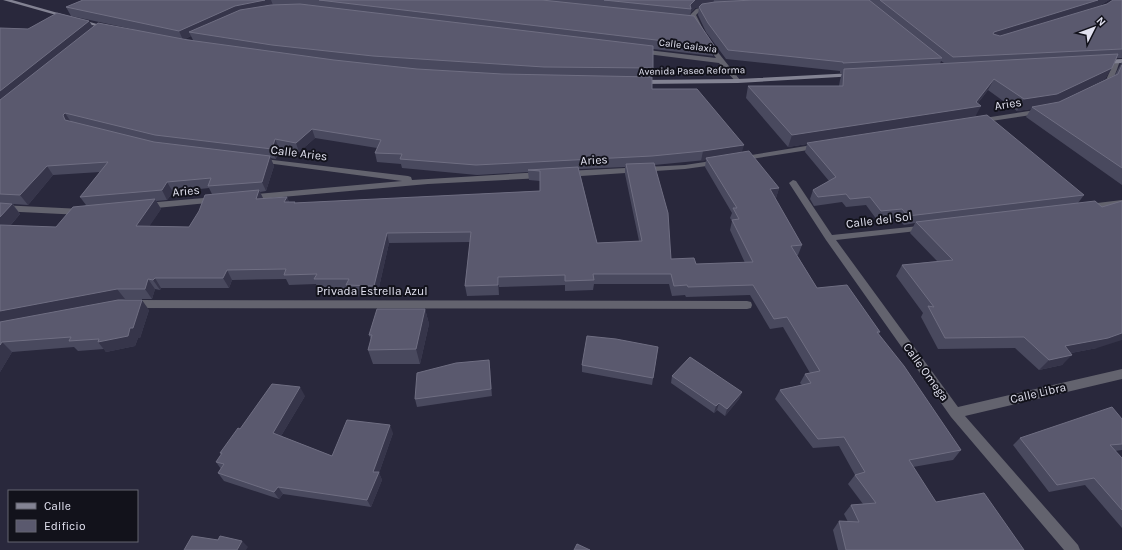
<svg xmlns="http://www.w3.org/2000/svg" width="1122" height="550" font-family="Karla,sans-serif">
	<rect width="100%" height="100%" fill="#29283c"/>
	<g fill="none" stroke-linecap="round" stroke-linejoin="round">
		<g fill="#63636e" fill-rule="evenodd">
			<path d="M711 5 713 6V8L700 11 696 15 709 41 740 80V82H736L719 63 639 53 636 51 639 49 716 58 698 33 690 15 696 9Z"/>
			<path d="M1115 60 1120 61C1116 71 1113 88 1100 86V84L1106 80Z"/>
			<path d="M1042 109H1045V113L978 123 974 121 978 119Z"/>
			<path d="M818 144H821V148L739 161 735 159 739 157Z"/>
			<path d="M256 158 408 176 411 177 412 180 542 172 546 175 542 178 428 184 249 200 245 197 246 195 402 181 259 162 255 160Z"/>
			<path d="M718 160H721V164L685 169 566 177 562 174 566 171 685 165Z"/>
			<path d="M793 180 796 181 832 235 929 225 931 227 926 230 836 240 958 407 1122 369V379L965 416 1078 545 1080 550H1064L951 417 826 240 789 183Z"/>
			<path d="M215 197 218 198 219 200 218 202 146 209 142 206 146 203Z"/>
			<path d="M1122 200V206L1089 210 1085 207 1089 204Z"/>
			<path d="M0 205 82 209 86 212 82 215 0 211Z"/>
			<path d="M132 300 747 301 751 302 752 305 751 308 747 309 132 308 128 307 127 304 128 301Z"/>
		</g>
		<g fill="#838393" fill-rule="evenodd">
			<path d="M3 0H12L111 28 106 29Z"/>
			<path d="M1122 59V63L1102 64 1099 62 1102 60Z"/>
			<path d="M854 73 857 75 856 76 738 83 640 84 637 82 640 80 738 79Z"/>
		</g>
	</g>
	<g fill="#49495e" fill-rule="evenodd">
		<path d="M83 0H1109L1099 6 1122 0V58H1117L1105 79 1055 103 1059 102 1115 75 1122 62V185L1026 117 1031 109 1017 111 988 90 978 103 975 117 1084 195 1078 203 1097 348 1071 353 1062 365 1039 370 1015 348 938 349 921 317 923 313 896 276 902 265 937 261 910 233 915 223 904 225 897 218 877 220 866 205 846 207 842 202 814 206 810 199 813 190 829 181 805 152 807 144 788 147 746 98 748 86H839L840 80 842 73H840V71L726 59 706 32 698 15 699 7 695 8 691 12 690 16 715 47 713 56 653 49V68L652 77V89L742 152 779 188 776 198H775L802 245 798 255H797L817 288 880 332 878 334 961 450 953 460 913 467 936 502 1024 550H838L833 530 839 521 848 522 844 514 851 505 863 504 848 484 855 475 839 446 813 448 775 399 780 390 802 385 800 383 805 374 810 373 783 327 770 329 750 295 686 297 685 295 672 296 669 284H594L593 290 565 291V285L499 287V295L467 296 465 286 470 242 389 243 377 296 350 295 347 289H318L316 284 289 285 286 279 232 280 229 288H161L160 290 155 289 152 299H125L119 300 149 310 140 338H138L135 346 106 352 104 349 78 351 74 347 12 352 0 372V28L28 29 89 21 93 27 132 29 71 16 66 7ZM191 36 193 40 185 39ZM941 61 944 63 940 64ZM315 138 377 148 375 153 377 162 401 164 402 168 477 175 528 172 529 180 540 181V191L296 203 295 202H289L287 197 263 199 260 192 266 191 274 166 270 158 276 159 279 148 299 152ZM706 160 705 167 732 213 730 218 732 221 730 230 745 263 696 264 671 259 654 165ZM625 167V174L639 241 597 243 579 169ZM100 172 80 197 86 205 56 227 10 226 20 214 13 204 28 205 53 175ZM209 188 212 194 189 227 149 226 161 209 156 201 167 200 173 192Z"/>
		<path d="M425 309 429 324 420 364H373L368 350 371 340 369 335Z"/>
		<path d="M658 347 652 385 582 372V365Z"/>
		<path d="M489 360 490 367 492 396 417 407 415 399Z"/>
		<path d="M672 376 742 392 739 399 725 416 717 410 714 413 671 383Z"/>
		<path d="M305 396 281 436 332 456 393 433 379 473 382 480 371 507 283 494 279 499 224 481 218 473 221 469 216 462 222 455 220 453 240 429Z"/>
		<path d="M1122 419V450L1115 451 1122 458V528L1085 485 1049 492 1013 445 1020 438Z"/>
	</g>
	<g fill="#36354a">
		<path d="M265 0H271L274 8 189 32 191 36 183 40 179 31 235 6Z"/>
		<path d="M695 0H714L713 4 695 8 691 12V9L690 5Z"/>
		<path d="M1098 0H1109L1096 8 990 42 994 32Z"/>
		<path d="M89 21 94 29 0 105V91Z"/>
		<path d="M1112 68 1105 79 1050 106 1032 107 1031 109 1017 111 1024 99Z"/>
		<path d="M994 79 988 90 975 107 981 106 975 117 788 147 792 135 976 102Z"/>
		<path d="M65 113 71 122 65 120 63 115Z"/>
		<path d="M312 129 315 138 299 152 296 143Z"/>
		<path d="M275 139 279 148 276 159 272 149Z"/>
		<path d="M744 145 741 155 706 158V160L701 161 703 151Z"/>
		<path d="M270 156 274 166 266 191 262 182Z"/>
		<path d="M47 166 53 175 28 205 20 195Z"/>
		<path d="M167 182 173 192 167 200 162 190Z"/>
		<path d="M779 188 776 198 767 199 770 189Z"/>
		<path d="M259 190 264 200 256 199Z"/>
		<path d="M287 197 291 207 284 202Z"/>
		<path d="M155 199 161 209 143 236 136 226Z"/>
		<path d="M12 204 20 214 2 235 0 233V217Z"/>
		<path d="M387 233 389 243 377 296 374 286Z"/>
		<path d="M227 270 232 280 229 288 223 278Z"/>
		<path d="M498 277 499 287V295L498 285Z"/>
		<path d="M155 278 161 288 160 290 153 280Z"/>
		<path d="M148 279 155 289 152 299 145 289Z"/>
		<path d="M117 289 125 299 0 322V311Z"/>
		<path d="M142 300 149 310 140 338H138L135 346 106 352 98 342 130 328Z"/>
		<path d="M425 309 429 324 420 364 416 349Z"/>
		<path d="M1122 333V340L1097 348 1055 356 1065 346Z"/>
		<path d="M2 342 12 352 0 372V345Z"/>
		<path d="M1072 355 1062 365 1039 370 1049 360Z"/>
		<path d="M489 360 490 367 492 396 491 389Z"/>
		<path d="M300 387 305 396 278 441 273 433Z"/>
		<path d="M742 392 739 399 725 416 727 409Z"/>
		<path d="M719 403 717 410 714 413 716 406Z"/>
		<path d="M390 425 393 433 379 473 382 480 371 507 367 500 373 472Z"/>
		<path d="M278 487 283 494 279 499 274 492Z"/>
		<path d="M242 541 248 547 246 550H237Z"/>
	</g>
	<g fill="#5a596e" stroke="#6f6e82">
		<path d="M83 0H265L235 6 179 31 66 7Z"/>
		<path d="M319 0H542L694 16 715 47Z"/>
		<path d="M604 0H695L690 5 691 9Z"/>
		<path d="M753 0H869L942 58 843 63V62L728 50 708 23 699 7 702 4 715 2Z"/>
		<path d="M880 0H1098L994 32 993 34 1000 36 1107 4 1113 0H1122V49L953 57Z"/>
		<path d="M300 4 653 46V68L544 67 373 56 272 45 189 32 240 10 271 5Z"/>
		<path d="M57 13 89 21 0 91V28L28 29Z"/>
		<path d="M98 23 188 40 334 60 417 69 502 74 652 77V89H697L744 145 703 151 652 156 476 165 400 159 402 154 375 153 381 140 312 129 296 143 275 139 272 149 155 135 65 113 63 115 65 120 154 142 270 156 262 182 208 186 211 178 167 182 162 190 80 197 108 162 47 166 20 195 0 194V100Z"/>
		<path d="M1118 54 1112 68 1057 94 1024 99 994 79 976 102 981 106 792 135 748 86H843L844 69Z"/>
		<path d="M1122 65V168L1032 107 1059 102 1118 74Z"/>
		<path d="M987 115 1084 195 908 216 902 209 881 211 870 197 850 199 846 194 818 197 813 190 836 177 807 143Z"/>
		<path d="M749 151 779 188 770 189 802 245 791 246 817 288 847 285 880 332H877L904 366 961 450 909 460 936 502 984 493 1024 550H846L839 521 859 522 851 505 876 503 855 475 865 472 844 437 818 439 780 390 811 383 805 374 820 371 787 317 774 319 753 285 688 287 687 285 674 286 671 274H593L594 280 565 281V275L498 277V285L465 286 471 232 387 233 374 286 346 285 349 279H314L317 274 284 275 286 269 227 270 223 278H155L153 280 148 279 145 289H117L0 311V225L56 227 73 207 155 199 136 226 189 227 199 211 205 195 259 190 256 199 287 197 284 202H295L294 203 540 191V171L528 170 578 167 597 243 642 241 626 164 654 163 668 213 671 259 694 258 696 264 753 262 732 220 739 219 733 208H737L706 158Z"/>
		<path d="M1095 201 1102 207 1122 201V333L1108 338 1065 346 1072 355 1049 360 1024 337 945 338 928 306 934 307 902 265 953 260 916 222Z"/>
		<path d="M0 203 12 204 0 217Z"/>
		<path d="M118 300H142L133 328H130L128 336 98 342 99 339 69 341 71 337 2 342 0 345V322Z"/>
		<path d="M377 309H425L416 349 368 350 372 335H369Z"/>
		<path d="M587 336 616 339 658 347 653 378 582 365Z"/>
		<path d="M690 357 742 392 727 409 719 403 716 406 672 376Z"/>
		<path d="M489 360 491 389 415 399 417 373 456 363Z"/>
		<path d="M272 384 300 387 273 433 332 456 347 420 390 425 373 472H379L367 500 278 487 274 492 218 473 224 464 216 462 222 453H220L238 428 240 429Z"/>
		<path d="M1112 407 1122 419V444L1110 445 1122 458V510L1094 478 1057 485 1020 438Z"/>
		<path d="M192 536 218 540 220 536 242 541 237 550H184Z"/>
		<path d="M577 544 590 550H574Z"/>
	</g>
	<g text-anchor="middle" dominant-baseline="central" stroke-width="4" stroke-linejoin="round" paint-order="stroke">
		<g font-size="10" fill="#e2e2f0" stroke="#12121b">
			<text transform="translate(688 46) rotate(7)">Calle Galaxia</text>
			<text transform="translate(692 71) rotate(-1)">Avenida Paseo Reforma</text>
		</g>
		<g font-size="12" fill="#e2e2f0" stroke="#12121b">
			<text transform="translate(1008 104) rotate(-9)">Aries</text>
			<text transform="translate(299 153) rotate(7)">Calle Aries</text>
			<text transform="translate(594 160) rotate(-3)">Aries</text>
			<text transform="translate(186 191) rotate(-5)">Aries</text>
			<text transform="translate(879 220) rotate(-7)">Calle del Sol</text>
			<text x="372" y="291">Privada Estrella Azul</text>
			<text transform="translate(926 372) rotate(54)">Calle Omega</text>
			<text transform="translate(1038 393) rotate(-13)">Calle Libra</text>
		</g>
	</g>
	<rect x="8" y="490" width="130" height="52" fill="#12121b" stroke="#656570"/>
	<rect x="16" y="503" width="20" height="6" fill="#838393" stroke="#656570"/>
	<text x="44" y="510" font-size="12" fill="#e2e2f0">Calle</text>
	<rect x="16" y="520" width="20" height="12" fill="#5a596e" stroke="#656570"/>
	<text x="44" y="530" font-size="12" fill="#e2e2f0">Edificio</text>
	<g transform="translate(1094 28) rotate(48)" stroke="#12121b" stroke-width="3" paint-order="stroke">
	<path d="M0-3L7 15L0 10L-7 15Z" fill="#e2e2f0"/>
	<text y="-6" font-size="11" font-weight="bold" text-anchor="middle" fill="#e2e2f0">N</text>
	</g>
</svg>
